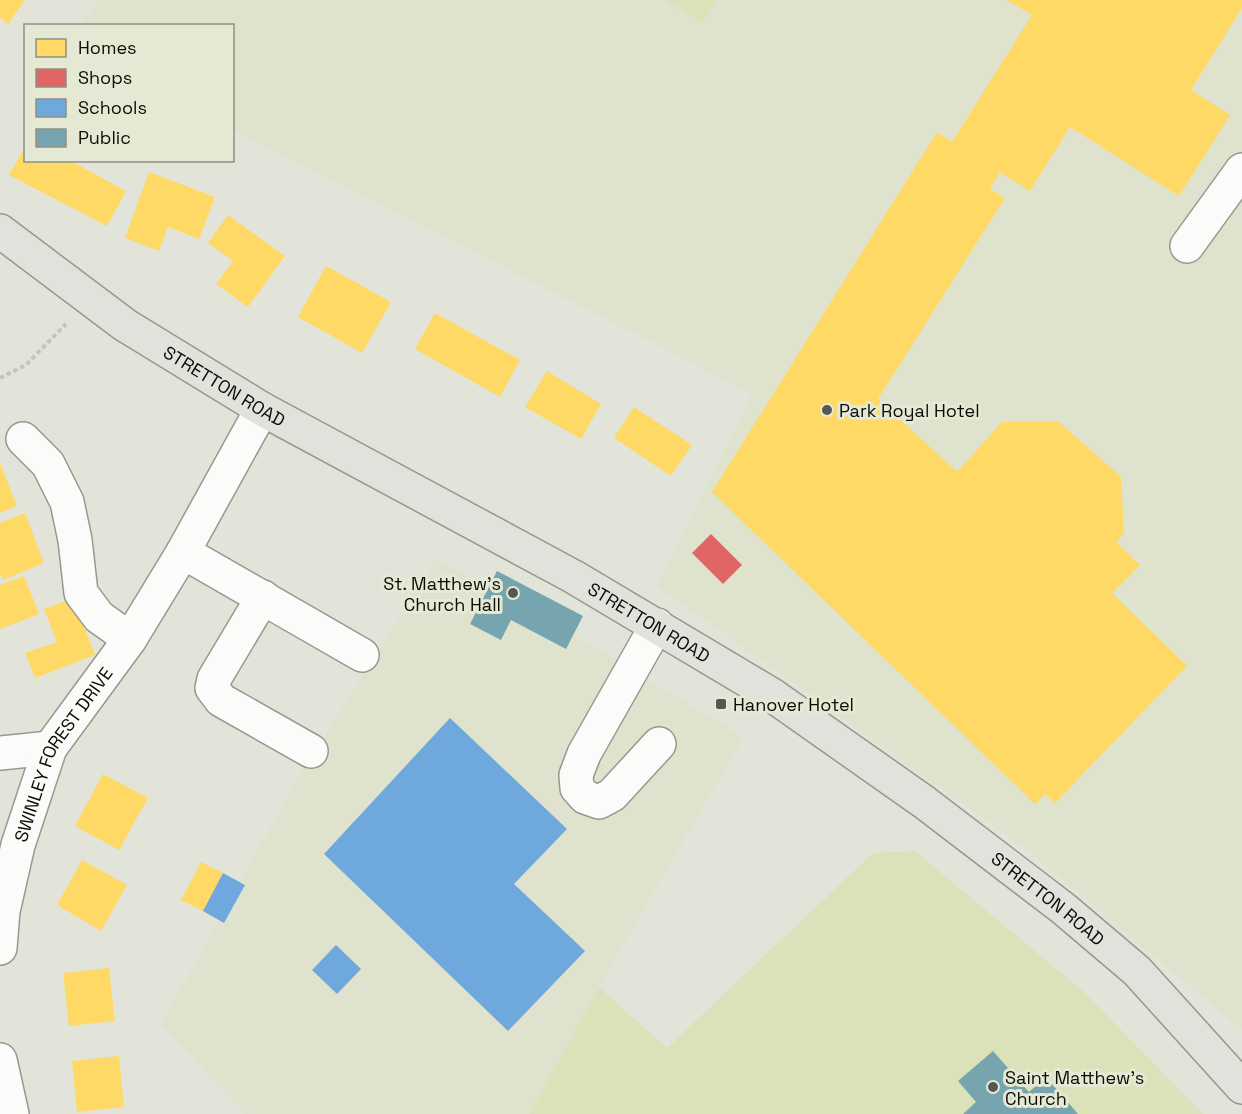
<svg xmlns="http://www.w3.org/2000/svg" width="1242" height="1114" font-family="'Space Grotesk',sans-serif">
	<rect width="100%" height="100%" fill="#e2e4d9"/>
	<g fill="#dfe3ce">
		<path d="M98 0H1242V1030L1025 848 657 586 752 393 233 131 232 26H80Z"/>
		<path d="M437 558 549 620 744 737 599 987 530 1114H244L161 1024 295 783Z"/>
	</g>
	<g fill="#dbe2ba">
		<path d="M665 0H716L702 23Z"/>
		<path d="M915 851 1083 991 1203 1114H530L599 987 667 1048 873 853Z"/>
	</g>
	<g fill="#ffd966">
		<path d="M0 0H25L8 24 0 18Z"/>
		<path d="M1007 0H1242V8L1191 90 1230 115 1179 196 1070 127 1030 191 1000 172 990 189 1005 198 878 399 957 472 1002 422 1058 421 1121 477 1124 534 1116 542 1140 565 1112 593 1187 666 1055 803 1045 794 1035 804 712 492 937 132 952 142 1032 15Z"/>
		<path d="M26 145V160H69L126 191 107 226 9 175Z"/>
		<path d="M149 172 215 197 199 239 168 227 159 251 125 238Z"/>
		<path d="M228 215 285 256 248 307 216 284 233 261 208 243Z"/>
		<path d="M326 266 391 302 362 353 298 317Z"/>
		<path d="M435 313 520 360 500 397 415 349Z"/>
		<path d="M547 371 601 404 581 439 525 407Z"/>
		<path d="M634 407 692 445 671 476 614 438Z"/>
		<path d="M0 463 17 506 0 513Z"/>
		<path d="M25 513 44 563 3 580 0 573V523Z"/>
		<path d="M24 576 39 614 0 629V585Z"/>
		<path d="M73 598 95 655 35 678 25 653 57 642 44 609Z"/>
		<path d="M103 774 148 798 119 850 75 826Z"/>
		<path d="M82 860 127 885 101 931 57 905Z"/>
		<path d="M201 862 223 873 203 911 181 900Z"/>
		<path d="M109 968 115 1021 69 1026 63 973Z"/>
		<path d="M119 1056 124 1107 77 1112 72 1061Z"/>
	</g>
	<path fill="#e06666" d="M711 534 742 565 723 584 692 553Z"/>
	<g fill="#6fa8dc">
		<path d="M450 718 567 829 514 884 585 951 508 1031 324 854Z"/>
		<path d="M223 873 245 885 224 923 203 911Z"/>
		<path d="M336 945 361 969 337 994 312 970Z"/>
	</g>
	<g fill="#76a5af">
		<path d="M497 571 583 616 566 649 511 620 501 640 470 624Z"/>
		<path d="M993 1051 1029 1092 1046 1077 1078 1114H963L976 1102 958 1081Z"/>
	</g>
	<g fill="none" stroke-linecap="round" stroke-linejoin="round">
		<g stroke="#979990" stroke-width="36">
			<g id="minor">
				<path d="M1187 246 1242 170"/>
				<path d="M23 439 48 464 67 502 75 540 81 593 99 617 130 639"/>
				<path d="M183 552 362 655"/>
				<path d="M263 597 214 679 212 688 221 700 311 751"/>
				<path d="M657 625 584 754 576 775 577 788 585 797 599 802 612 795 659 744"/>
				<path d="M0 753 50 748"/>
				<path id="s1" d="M0 948 3 911 18 845 50 748 130 639 183 552 262 409"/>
				<path d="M0 1060 12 1114"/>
			</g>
		</g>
		<g stroke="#96988a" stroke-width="36">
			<g id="major">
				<path id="s2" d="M0 231 125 325 262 409 574 577 772 695 924 802 1064 909 1137 971 1242 1087"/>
			</g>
		</g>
		<path stroke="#c4c5c1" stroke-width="4" stroke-dasharray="4.5 3" stroke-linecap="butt" d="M0 378 26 365 66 324"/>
		<use href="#minor" stroke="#fbfbf9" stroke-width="33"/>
		<use href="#major" stroke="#e1e2dc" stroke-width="33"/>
	</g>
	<g fill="#565850" stroke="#e5e9d4" stroke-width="2">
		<circle cx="827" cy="410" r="6"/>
		<circle cx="513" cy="593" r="6"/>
		<rect x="715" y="698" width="12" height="12" rx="3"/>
		<circle cx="993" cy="1087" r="6"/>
	</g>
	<g text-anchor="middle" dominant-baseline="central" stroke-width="6" stroke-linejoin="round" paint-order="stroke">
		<g font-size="18" fill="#0b0c06" stroke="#e5e9d4">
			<text stroke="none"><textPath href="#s2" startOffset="273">STRETTON ROAD</textPath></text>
			<text stroke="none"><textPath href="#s2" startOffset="759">STRETTON ROAD</textPath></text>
			<text stroke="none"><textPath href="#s1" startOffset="207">SWINLEY FOREST DRIVE</textPath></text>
			<text stroke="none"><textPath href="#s2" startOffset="1245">STRETTON ROAD</textPath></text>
		</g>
		<g font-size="18" fill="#0b0c06" stroke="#e5e9d4" text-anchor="start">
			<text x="839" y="410">Park Royal Hotel</text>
			<text x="501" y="583" text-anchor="end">St. Matthew's<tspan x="501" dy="21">Church Hall</tspan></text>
			<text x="733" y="704">Hanover Hotel</text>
			<text x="1005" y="1077">Saint Matthew's<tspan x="1005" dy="21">Church</tspan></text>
		</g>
	</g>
	<rect x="24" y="24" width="210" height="138" fill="#e5e9d4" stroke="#8e9182" stroke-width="1.5"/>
	<rect x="36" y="39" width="30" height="18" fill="#ffd966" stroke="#8e9182" stroke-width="1.5"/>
	<text x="78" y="54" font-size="18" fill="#0b0c06">Homes</text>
	<rect x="36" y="69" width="30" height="18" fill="#e06666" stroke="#8e9182" stroke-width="1.5"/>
	<text x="78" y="84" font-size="18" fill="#0b0c06">Shops</text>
	<rect x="36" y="99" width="30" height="18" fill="#6fa8dc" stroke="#8e9182" stroke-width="1.5"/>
	<text x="78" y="114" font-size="18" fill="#0b0c06">Schools</text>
	<rect x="36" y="129" width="30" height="18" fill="#76a5af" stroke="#8e9182" stroke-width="1.5"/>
	<text x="78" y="144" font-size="18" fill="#0b0c06">Public</text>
</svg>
